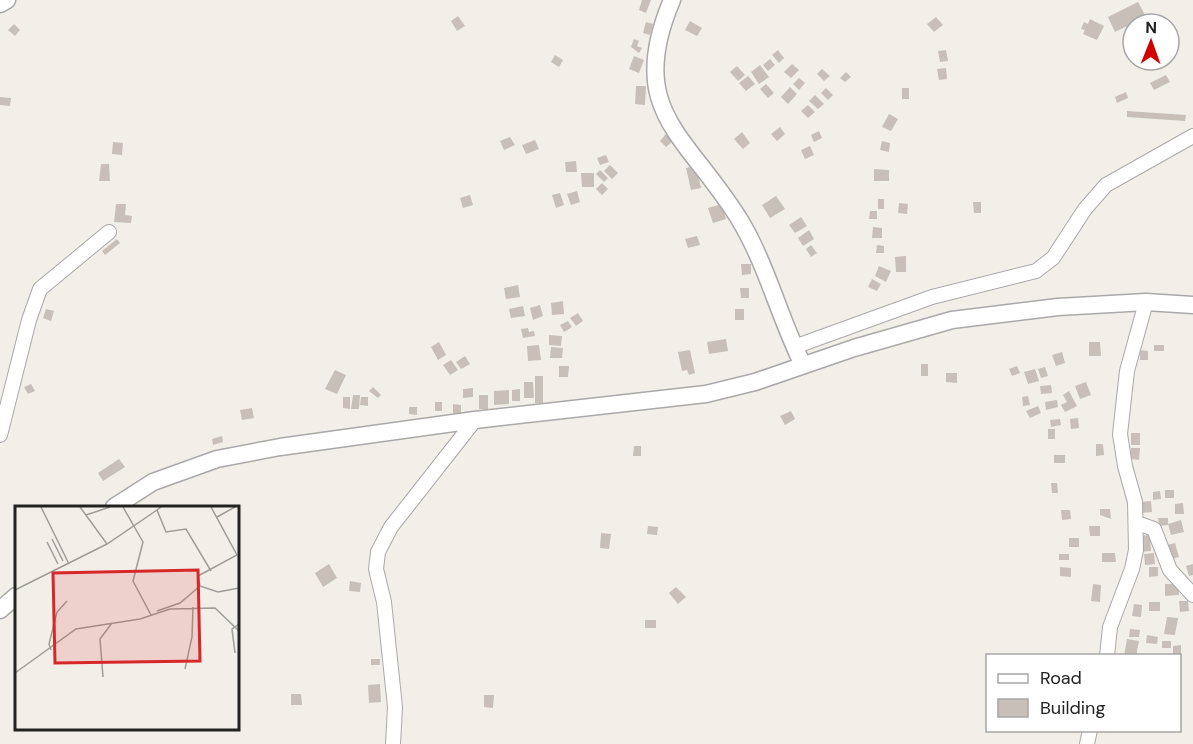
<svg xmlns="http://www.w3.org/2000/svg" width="1193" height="744" font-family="'DM Sans',sans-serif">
	<rect width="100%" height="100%" fill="#f2efe9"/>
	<g fill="#c7bfb8">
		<path d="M642 0H651L646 13 639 10Z"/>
		<path d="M1138 2 1146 17 1115 32 1108 17Z"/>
		<path d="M458 16 465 26 457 31 451 21Z"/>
		<path d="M936 17 943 25 934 32 927 24Z"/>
		<path d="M1090 19 1104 26 1097 40 1083 34 1085 30 1081 29 1084 22 1088 24Z"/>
		<path d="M690 21 702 28 697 36 685 30Z"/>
		<path d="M646 22 653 24 650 35 643 33Z"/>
		<path d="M14 24 20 30 15 36 8 30Z"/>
		<path d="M634 39 639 41 637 46 642 48 639 53 631 47Z"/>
		<path d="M778 50 784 58 779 63 772 55Z"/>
		<path d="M946 50 948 61 940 62 938 51Z"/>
		<path d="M555 55 563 60 559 67 551 62Z"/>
		<path d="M634 56 644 60 639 73 629 69Z"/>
		<path d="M770 59 775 65 768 71 763 65Z"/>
		<path d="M792 64 799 70 791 78 784 72Z"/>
		<path d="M760 65 769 77 759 84 751 72Z"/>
		<path d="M737 66 745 75 738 81 730 72Z"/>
		<path d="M946 68 947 79 939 80 937 69Z"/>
		<path d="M822 69 830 76 824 81 817 74Z"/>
		<path d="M846 72 851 77 845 82 840 78Z"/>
		<path d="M1166 75 1170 82 1154 90 1150 83Z"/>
		<path d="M748 76 755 84 746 91 739 83Z"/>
		<path d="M799 78 805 83 799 90 793 84Z"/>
		<path d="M766 84 774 93 768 98 760 89Z"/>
		<path d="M636 86H646L645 105 635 104Z"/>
		<path d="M790 87 797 94 788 104 781 97Z"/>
		<path d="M826 88 833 95 828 100 821 93Z"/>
		<rect x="902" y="88" width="7" height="11"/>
		<path d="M1126 92 1128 98 1117 103 1115 97Z"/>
		<path d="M815 95 824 104 818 109 809 101Z"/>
		<path d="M0 97 11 98 10 106 0 105Z"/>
		<path d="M808 105 815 112 808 118 801 111Z"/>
		<path d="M1127 111 1186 115 1185 121 1127 117Z"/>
		<path d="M889 114 898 119 891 131 882 127Z"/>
		<path d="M780 127 785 134 777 141 771 134Z"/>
		<path d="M819 131 822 138 814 142 811 135Z"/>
		<path d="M742 132 750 143 743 149 734 139Z"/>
		<path d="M666 134 673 141 666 147 660 141Z"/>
		<path d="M510 137 515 145 504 150 500 141Z"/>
		<path d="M535 140 539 149 526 154 522 145Z"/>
		<path d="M882 141 890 143 889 152 880 150Z"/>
		<path d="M113 142 123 143 122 155 112 154Z"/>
		<path d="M810 146 814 155 805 159 801 150Z"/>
		<path d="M606 155 609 162 600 165 597 158Z"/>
		<path d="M576 161 577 172H566L565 162Z"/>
		<path d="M101 164H109L110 181H99Z"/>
		<path d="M610 165 618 173 612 179 604 171Z"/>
		<path d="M696 166 701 188 691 190 686 168Z"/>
		<path d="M874 169 889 170V181H874Z"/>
		<path d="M600 170 608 178 604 182 596 174Z"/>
		<path d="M581 173H594V187H582Z"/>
		<path d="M602 183 608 189 602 195 596 189Z"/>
		<path d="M577 191 580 202 571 205 567 194Z"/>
		<path d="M560 193 564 205 556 208 552 195Z"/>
		<path d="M470 195 473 205 463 208 460 198Z"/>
		<path d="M776 196 785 209 770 218 762 205Z"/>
		<rect x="878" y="199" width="6" height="10"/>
		<path d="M973 202H981V213H974Z"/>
		<path d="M899 203 908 204 907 214 898 213Z"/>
		<path d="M116 204H126L125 215 132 216 131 223 114 222Z"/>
		<path d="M722 204 726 219 713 223 708 208Z"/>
		<path d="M870 211H877V219H869Z"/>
		<path d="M801 217 807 226 795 233 789 225Z"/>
		<path d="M873 227 882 228V238H872Z"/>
		<path d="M809 230 814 239 803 246 798 238Z"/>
		<path d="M697 236 700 245 688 248 685 239Z"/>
		<path d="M117 239 120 243 105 255 102 251Z"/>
		<path d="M811 245 817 253 811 257 806 249Z"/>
		<path d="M877 245 884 246V253H876Z"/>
		<path d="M906 256V272H896L895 257Z"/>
		<path d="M741 264H751V274L742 275Z"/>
		<path d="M879 266 891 271 886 282 875 276Z"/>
		<path d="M872 279 881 284 877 291 868 287Z"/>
		<path d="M518 285 520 297 506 299 504 288Z"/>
		<path d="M740 288H749V298H741Z"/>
		<path d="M563 301 564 314 552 315 551 303Z"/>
		<path d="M540 305 543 316 533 320 530 308Z"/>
		<path d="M523 306 525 316 511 318 509 309Z"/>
		<path d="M46 309 54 311 51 321 43 318Z"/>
		<rect x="735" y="309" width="9" height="11"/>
		<path d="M578 313 583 321 576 326 570 318Z"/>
		<path d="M568 321 572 327 564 332 560 325Z"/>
		<path d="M528 328 529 332 534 331 535 336 523 338 521 329Z"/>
		<path d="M549 335 562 336 561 346 549 345Z"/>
		<path d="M726 339 728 351 709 354 707 342Z"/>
		<path d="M439 342 446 355 438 360 431 347Z"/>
		<path d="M1089 342H1100L1101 356H1089Z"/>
		<path d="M539 345 541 360 528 361 527 346Z"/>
		<rect x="1154" y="345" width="10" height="6"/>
		<path d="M551 347 563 348 562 358H550Z"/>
		<path d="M690 350 695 373 689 375 687 370 682 371 678 352Z"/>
		<path d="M1140 350 1148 351V360H1140Z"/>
		<path d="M1062 352 1065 363 1056 366 1052 355Z"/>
		<path d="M465 356 470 364 461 369 456 362Z"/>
		<path d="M451 360 458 370 450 375 443 365Z"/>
		<rect x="921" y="364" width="7" height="12"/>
		<path d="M559 366H569L568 377H559Z"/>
		<path d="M1017 366 1020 373 1012 376 1009 369Z"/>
		<path d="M1045 367 1048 376 1041 378 1038 369Z"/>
		<path d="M1035 369 1039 381 1028 384 1024 372Z"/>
		<path d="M335 370 346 375 337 394 325 389Z"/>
		<path d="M946 373H957V383L946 382Z"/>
		<rect x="535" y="376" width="8" height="27"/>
		<path d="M524 382H533L534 398H524Z"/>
		<path d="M1086 382 1091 395 1080 399 1075 386Z"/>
		<path d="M31 384 35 391 28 394 24 387Z"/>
		<path d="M1051 385 1052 393 1041 394 1040 386Z"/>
		<path d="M373 387 381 395 378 398 369 391Z"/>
		<path d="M473 388V397L463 398V389Z"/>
		<path d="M520 389V401H512V390Z"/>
		<path d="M509 390V404L494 405V391Z"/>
		<path d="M1069 391 1077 406 1065 412 1061 405 1067 402 1063 395Z"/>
		<path d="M353 395H360L359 409H351Z"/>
		<rect x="479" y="395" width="9" height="14"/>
		<path d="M1028 396 1030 405 1023 406 1022 397Z"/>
		<path d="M343 397H350V409L343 408Z"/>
		<path d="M361 397H368V406L360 405Z"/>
		<path d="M1057 400 1058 407 1046 410 1045 402Z"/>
		<rect x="435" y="402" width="7" height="9"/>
		<path d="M453 404 461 405V413H453Z"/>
		<path d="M1038 406 1041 413 1030 418 1026 411Z"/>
		<path d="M409 407H417V415L409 414Z"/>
		<path d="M252 408 254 418 242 420 240 410Z"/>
		<path d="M791 411 795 419 785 425 780 416Z"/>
		<path d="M1078 418 1079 428 1071 429 1070 419Z"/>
		<path d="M1060 419 1061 425 1051 427 1050 420Z"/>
		<rect x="1048" y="429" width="7" height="10"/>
		<rect x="1131" y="433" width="9" height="12"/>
		<path d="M222 436 223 442 213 445 212 439Z"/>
		<path d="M1096 444H1103L1104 455 1096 456Z"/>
		<path d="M634 446H641V456H633Z"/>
		<path d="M1131 448H1140L1139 460 1131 459Z"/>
		<rect x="1054" y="455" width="11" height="8"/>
		<path d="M119 459 125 467 103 481 98 473Z"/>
		<path d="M1051 483H1057L1058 493H1052Z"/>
		<rect x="1165" y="490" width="9" height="8"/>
		<path d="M1160 491 1161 499 1153 500V492Z"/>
		<path d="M1151 501 1152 512 1141 513 1140 502Z"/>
		<path d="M1183 503 1184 514H1175V504Z"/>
		<path d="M1100 509H1110L1111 519 1100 515Z"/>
		<path d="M1061 510H1070L1071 519 1062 520Z"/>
		<path d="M1158 518H1168V525L1159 526Z"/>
		<path d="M1181 520 1184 532 1171 535 1168 524Z"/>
		<path d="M648 526 658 527 657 535 647 534Z"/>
		<path d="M1089 526H1100V536H1090Z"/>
		<path d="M601 533 611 534 609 549 600 548Z"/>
		<path d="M1150 535 1151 551 1139 552 1138 536Z"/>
		<rect x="1069" y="538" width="10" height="9"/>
		<path d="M1175 543 1179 557 1168 560 1164 546Z"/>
		<path d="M1102 553H1115L1116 562H1102Z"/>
		<path d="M1154 553 1155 564 1145 565 1144 554Z"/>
		<rect x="1059" y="554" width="10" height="6"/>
		<path d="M329 564 337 578 323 587 315 573Z"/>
		<path d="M1193 564V575L1189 576 1186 566Z"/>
		<path d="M1060 567 1071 568V577L1060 576Z"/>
		<path d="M1149 567H1158V576L1149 577Z"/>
		<path d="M350 581 361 583 360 592 349 591Z"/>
		<path d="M1093 584 1101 585 1100 602 1091 601Z"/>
		<path d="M1165 584H1178L1179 595 1165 596Z"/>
		<path d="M676 587 686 597 678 604 669 593Z"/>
		<path d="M1179 601H1188L1189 611 1180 612Z"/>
		<rect x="1149" y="602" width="11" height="9"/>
		<path d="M1134 604 1142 605 1141 617 1132 616Z"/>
		<path d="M1167 617 1178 618 1175 635 1164 634Z"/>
		<rect x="645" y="620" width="11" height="8"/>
		<path d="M1130 629 1140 630 1139 637H1129Z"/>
		<path d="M1147 635 1158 637 1157 644 1146 643Z"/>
		<path d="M1127 639 1139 641 1136 656H1124Z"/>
		<rect x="1162" y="641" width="9" height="7"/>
		<path d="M1181 645V656H1173V646Z"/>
		<rect x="371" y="659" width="9" height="6"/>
		<path d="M380 684 381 702 369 703 368 685Z"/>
		<path d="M291 694H301L302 705H291Z"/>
		<path d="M484 695H494L493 708 484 707Z"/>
	</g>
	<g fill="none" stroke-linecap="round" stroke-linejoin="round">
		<g stroke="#a9a9a9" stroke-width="16">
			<g id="minor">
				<path d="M794 347 932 297 1036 271 1053 258 1085 209 1106 185 1193 136"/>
				<path d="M0 435 29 320 40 289 109 232"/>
				<path d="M1137 523 1154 529 1170 570 1193 595"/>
				<path d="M1107 656 1110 627 1132 569 1136 550 1135 502 1125 466 1120 434 1127 371 1146 302"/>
				<path d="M393 744 395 707 384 602 376 569 378 552 391 527 475 420"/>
				<path d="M1087 744 1090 730"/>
			</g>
		</g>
		<g stroke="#a9a9a9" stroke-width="19">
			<g id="tertiary">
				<path d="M672 0C624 112 689 136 741 222 767 266 780 319 803 365"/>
				<path d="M0 4 7 0"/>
				<path d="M114 507 153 482 217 459 280 447 475 420 706 394 755 382 854 348 952 320 1058 307 1146 302 1193 305"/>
				<path d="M0 610 16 596"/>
			</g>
		</g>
		<use href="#minor" stroke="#fff" stroke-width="14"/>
		<use href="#tertiary" stroke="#fff" stroke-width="16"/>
	</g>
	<g transform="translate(15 506)">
		<rect width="224" height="224" fill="#f2efe9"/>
		<path fill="none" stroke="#9f9d99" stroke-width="1.5" d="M26 1 54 58M65 1 92 38M108 1 128 36 118 75 136 109M146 1 142 4 151 26 171 23 196 65M71 9 95 1M202 11 220 1M37 33 48 55M32 36 43 58M185 80 183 70 222 49 196 1M0 84 92 38 142 4M142 105 165 97 185 80 203 86 224 82M36 144 34 138 42 106 52 95M220 147 217 123 224 118M170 163 177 131 178 101M0 167 61 123 125 113 155 103 200 102 224 125M88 171 85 133 97 117"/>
		<path fill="#d62828" fill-opacity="0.15" stroke="#d62828" stroke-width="3" d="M183 64 185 155 40 157 38 67Z"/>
		<rect width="224" height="224" fill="none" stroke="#222" stroke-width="3"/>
	</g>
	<rect x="986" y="654" width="195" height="78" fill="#ffffff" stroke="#a7a7a7" stroke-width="1.5"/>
	<rect x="998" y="674" width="30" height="9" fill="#ffffff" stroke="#a7a7a7" stroke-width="1.5"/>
	<text x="1040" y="684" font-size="18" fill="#222222">Road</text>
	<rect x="998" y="699" width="30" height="18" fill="#c7bfb8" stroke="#a7a7a7" stroke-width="1.5"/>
	<text x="1040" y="714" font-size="18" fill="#222222">Building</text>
	<g transform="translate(1151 42) rotate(1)"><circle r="28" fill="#ffffff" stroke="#a7a7a7" stroke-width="1.5"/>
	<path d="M0-4.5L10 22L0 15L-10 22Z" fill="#d40000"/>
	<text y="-9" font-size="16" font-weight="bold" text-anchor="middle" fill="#222222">N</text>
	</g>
</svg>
